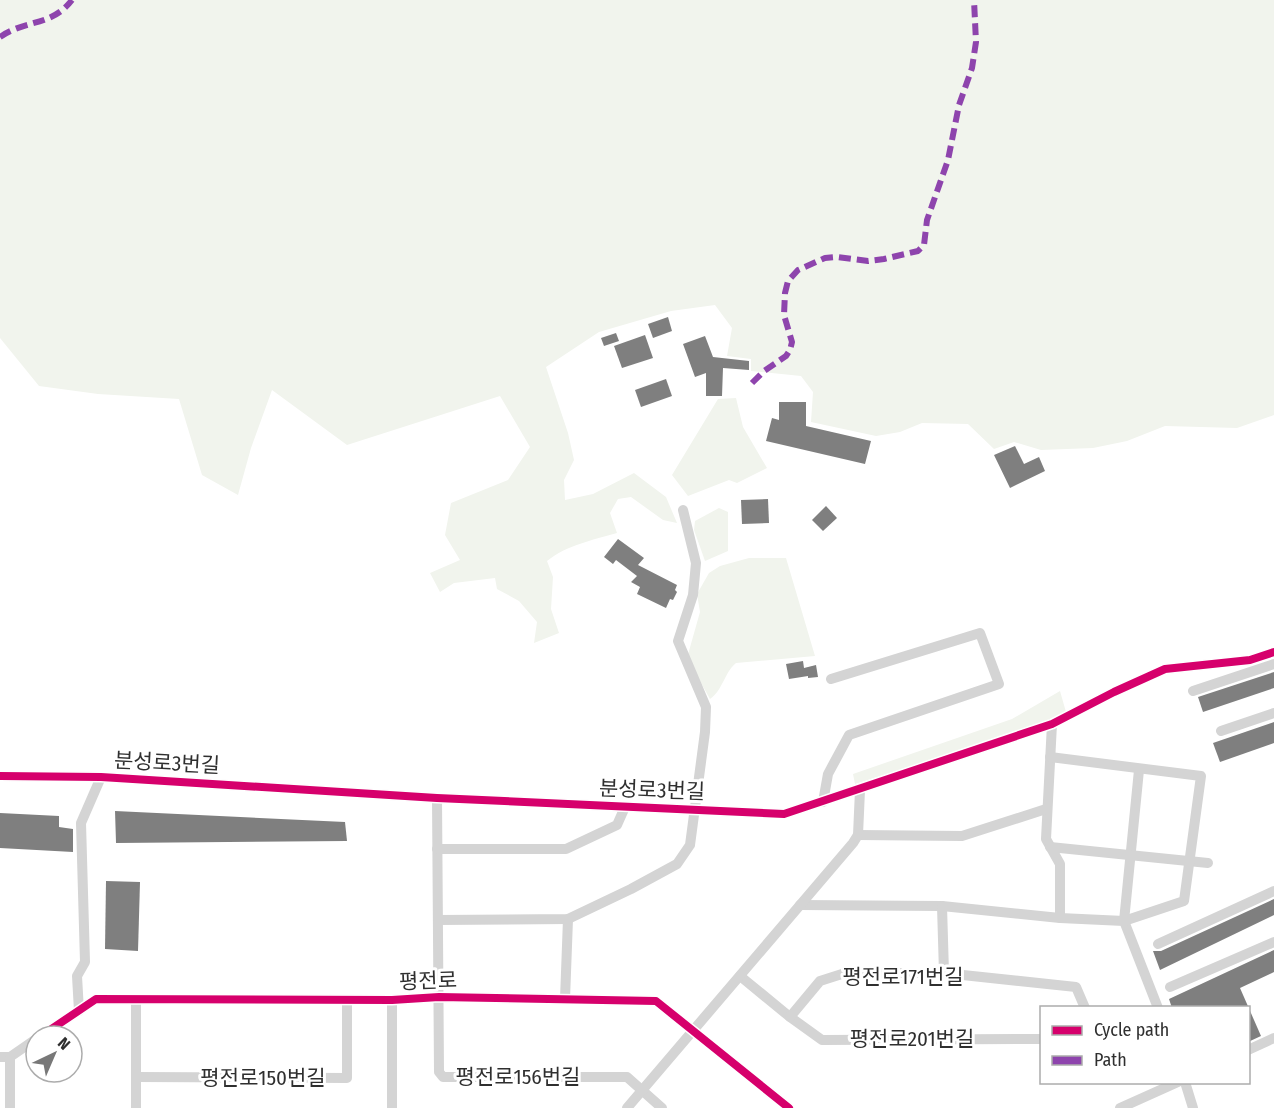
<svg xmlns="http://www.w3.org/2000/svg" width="1274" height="1108" font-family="'Fira Sans Condensed','Noto Sans KR',sans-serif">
	<rect width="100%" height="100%" fill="#fff"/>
	<g fill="#f1f4ed">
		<path d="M0 0H1274V415L1237 428 1165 426 1127 441 1093 448 1041 450 1014 442 994 449 968 424 922 423 900 432 876 436 811 422 813 392 801 376 751 371V359L727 356 732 328 715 305 671 311 599 332 546 367 568 433 574 460 564 480 565 500 593 494 634 473 666 497 677 523 663 520 631 497 618 499 610 513 617 533C593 540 567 545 547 561L553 577 551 609 559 633 534 643 537 622 519 601 497 589 495 578 454 583 440 592 430 573 460 560 445 535 451 503 508 480 530 447 500 396 347 445 272 390 251 448 238 495 202 475 179 399 98 394 39 386 0 338Z"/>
		<path d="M736 398 743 427 767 468 737 483 729 480 688 496 672 475 718 399Z"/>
		<path d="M719 508 728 512V551L705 561 694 530 695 521Z"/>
		<path d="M749 558H786L815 656 736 663C724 673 723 690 710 699L687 658 700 612 697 594 709 573 720 566Z"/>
		<path d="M1060 691 1066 712 1053 721 855 784 853 774 1012 719Z"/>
	</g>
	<g fill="#7f7f7f">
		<path d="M668 317 672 331 653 338 648 324Z"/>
		<path d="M616 333 619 341 604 346 601 338Z"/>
		<path d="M645 335 653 358 622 368 614 346Z"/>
		<path d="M705 336 713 357 749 361V370L723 368 722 396H706V373L695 377 683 344Z"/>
		<path d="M666 379 672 396 641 407 635 390Z"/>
		<path d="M779 402H806V426L871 441 865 464 766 441 772 418 779 420Z"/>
		<path d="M1015 446 1024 464 1039 457 1045 471 1010 488 994 455Z"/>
		<path d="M768 499 769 523 742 524 741 500Z"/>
		<path d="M826 506 837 518 823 531 812 520Z"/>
		<path d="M618 539 644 558 638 565 677 585 675 590 677 592 673 600 670 599 666 608 637 594 640 587 631 582 637 576 616 560 613 564 604 557Z"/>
		<path d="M803 661 804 668 816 665 818 677 808 678V676L789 679 786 664Z"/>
		<path d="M1274 672V688L1203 712 1198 697Z"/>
		<path d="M1274 722V743L1220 762 1213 743Z"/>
		<path d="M115 811 345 822 347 841 116 843Z"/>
		<path d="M0 813 59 816V827L73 829V852L0 848Z"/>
		<path d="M106 881 140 882 138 951 105 949Z"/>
		<path d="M1274 899V915L1160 970 1153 951H1161Z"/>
		<path d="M1274 950V972L1240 988 1261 1036 1248 1042V1008H1172L1169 999Z"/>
	</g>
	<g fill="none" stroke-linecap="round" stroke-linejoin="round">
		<g stroke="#d4d4d4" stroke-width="10">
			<path d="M1193 691 1274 664"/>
			<path d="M1052 724 1046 839 1060 864V918"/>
			<path d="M1221 731 1274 713"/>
			<path d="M1139 770 1124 921 1158 1008"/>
			<path d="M0 776 101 777 437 798 784 814 1052 724 1114 692 1165 669 1250 660 1274 652"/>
			<path d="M437 798 439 1072 443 1077H627L662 1108"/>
			<path d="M823 802 828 774 849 735 999 684 980 633 831 679"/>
			<path d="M858 835 962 836 1046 809"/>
			<path d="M1050 847 1208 863"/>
			<path d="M437 849H566L617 825 625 807"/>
			<path d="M800 905 942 906 1060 918 1124 921 1184 901 1201 776 1050 757"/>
			<path d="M942 906 944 973"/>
			<path d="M438 920 568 919 631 889 677 864 690 845 705 732 706 707 678 641 693 595 696 563 683 510"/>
			<path d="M1158 944 1274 891"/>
			<path d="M740 976 790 1017 822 1040 1042 1039"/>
			<path d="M1170 987 1274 942"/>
			<path d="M565 999 568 919"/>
			<path d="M392 1000V1108"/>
			<path d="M79 1011 77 976 85 962 81 823 101 777"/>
			<path d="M790 1017 820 981 845 973H944L1076 987 1085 1008"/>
			<path d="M41 1036 96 999 392 1000 439 997 656 1001 789 1108"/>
			<path d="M1248 1050 1274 1038"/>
			<path d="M0 1057H10L36 1039"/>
			<path d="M10 1057V1108"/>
			<path d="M136 1077 347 1078V1000"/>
			<path d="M1185 1082 1193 1108"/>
			<path d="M136 1108V999"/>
			<path d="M627 1108 853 843 858 835 860 790"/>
			<path d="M1120 1108 1178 1082"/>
		</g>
		<g stroke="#8e44ad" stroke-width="6" stroke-dasharray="12 6" stroke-linecap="butt">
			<path d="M0 37C26 19 51 27 72 0"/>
			<path d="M752 383 764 371 786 356 790 350 792 342 784 315 785 293 788 281 798 270 825 258 837 257 868 261 884 259 918 251 924 245 927 220 948 160 959 105 972 68 976 42 974 0"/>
		</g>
		<g stroke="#fff" stroke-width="11">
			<g id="cycleway">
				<path d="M0 776 101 777 437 798 784 814 1052 724 1114 692 1165 669 1250 660 1274 652"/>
				<path d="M41 1036 96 999 392 1000 439 997 656 1001 789 1108"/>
			</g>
		</g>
		<use href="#cycleway" stroke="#d6006c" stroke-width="8"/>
	</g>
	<g text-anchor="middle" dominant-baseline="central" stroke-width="6" stroke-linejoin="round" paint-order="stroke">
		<g font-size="21" fill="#2f2f2f" stroke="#fff">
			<text transform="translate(167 763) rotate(3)">분성로3번길</text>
			<text transform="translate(652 790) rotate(2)">분성로3번길</text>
			<text x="903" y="977">평전로171번길</text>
			<text transform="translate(428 981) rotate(-2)">평전로</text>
			<text x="912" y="1039">평전로201번길</text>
			<text x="518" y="1077">평전로156번길</text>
			<text x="263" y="1078">평전로150번길</text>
		</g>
	</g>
	<rect x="1040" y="1006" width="210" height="78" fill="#ffffff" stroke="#acacac" stroke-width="1.5"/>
	<rect x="1052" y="1026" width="30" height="9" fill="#d6006c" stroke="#acacac" stroke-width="1.5"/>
	<text x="1094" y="1036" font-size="18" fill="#2f2f2f">Cycle path</text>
	<rect x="1052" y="1056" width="30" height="9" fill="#8e44ad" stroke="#acacac" stroke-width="1.5"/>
	<text x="1094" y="1066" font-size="18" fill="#2f2f2f">Path</text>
	<g transform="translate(54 1054) rotate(44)"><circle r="28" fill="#ffffff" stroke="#acacac" stroke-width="1.5"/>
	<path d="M0-4.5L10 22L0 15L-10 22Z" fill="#787878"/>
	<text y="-9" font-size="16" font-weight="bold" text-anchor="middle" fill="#2f2f2f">N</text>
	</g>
</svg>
